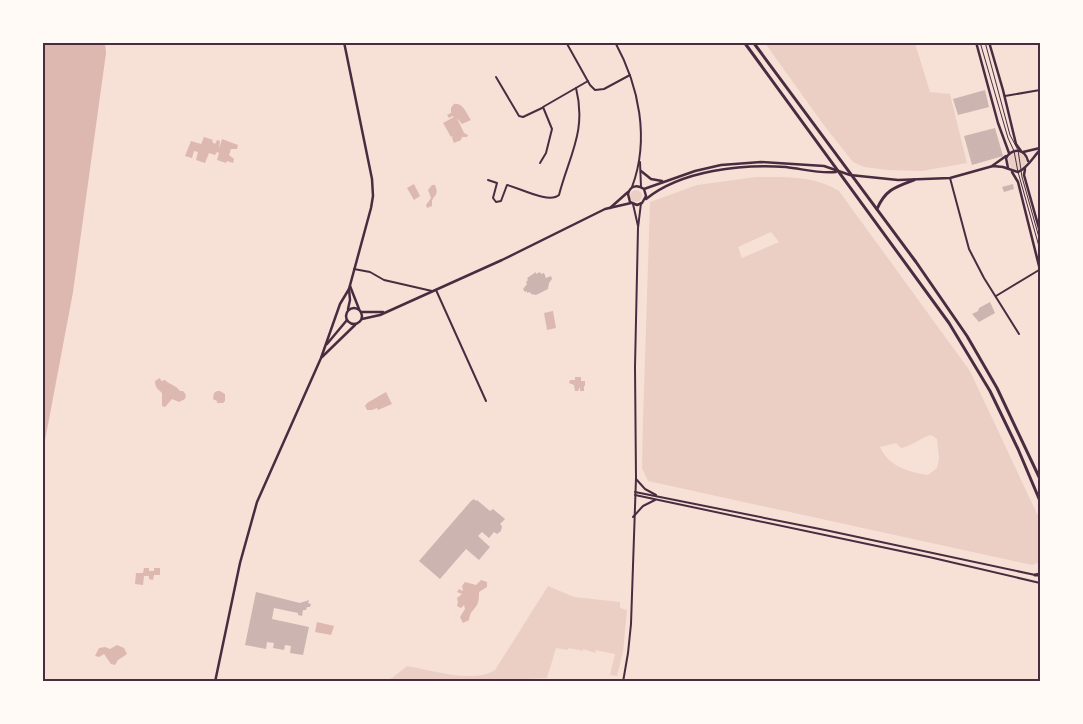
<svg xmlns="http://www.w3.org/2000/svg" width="1083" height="724" font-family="'Space Grotesk',sans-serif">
	<rect width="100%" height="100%" fill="#f7e1d7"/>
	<g fill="#ebcfc5" fill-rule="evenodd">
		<path d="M765 43H915L930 92 950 94 967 163 922 171 888 170 864 167 853 162 823 124Z"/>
		<circle cx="1017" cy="161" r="9"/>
		<path d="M756 177C784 177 814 175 839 191L970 371 1040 520V562L1032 565 648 481 642 468 643 421 650 202 697 185ZM771 232 779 242 742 258 738 247ZM931 435 937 439 939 458 937 468 928 475C909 472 889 467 880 447L896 443 901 448C912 446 920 438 931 435Z"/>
		<circle cx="636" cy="196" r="6"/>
		<path d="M548 586 574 597 620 602V608L627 610 623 652 617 676 610 675 615 654 595 650 596 653 583 649V651L569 648 567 650 556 648 547 678 462 682 385 681V680L392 678 407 666C432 670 473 684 495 670Z"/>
	</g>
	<g fill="#dcb8b0">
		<path d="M43 42 105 43 106 53 73 292 43 451Z"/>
		<path d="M454 104C463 102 466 113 471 120L462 124 457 118 464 133 468 135 467 137H462L461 140 454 143 452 138 453 136 451 137 443 123 454 117 453 116 449 118 447 115 451 113V108Z"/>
		<path d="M204 137 213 140 212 142 215 144 217 140 220 141 219 149 222 139 238 145 237 149H231L229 155 234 159 233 163 227 161 226 163 217 160 219 153 217 152 215 155 209 153 205 163 196 160 198 152 194 151 192 158 185 156 191 141 201 144Z"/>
		<path d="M414 184 420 196 414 200 407 188Z"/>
		<path d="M432 185H435C439 195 435 194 432 201V206L427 208 426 205 431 198 428 190Z"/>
		<path d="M553 311 556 328 547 330 544 313Z"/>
		<path d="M575 377H581V381H585V386H581H584V391H580V387L578 391H575L574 385 569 383 570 380H575Z"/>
		<path d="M160 378 161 381 165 380C170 385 176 385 180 391H183L186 395 185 399 179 402 172 399 165 407 162 406V393C158 389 155 388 155 381Z"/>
		<path d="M217 391H220L225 394V401L223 403H217V401L213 399 214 393Z"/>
		<path d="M386 392 392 404 378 410 377 408 372 410H367L365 406 367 403Z"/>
		<path d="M144 568H149V571H154V568H160V575H154L153 580 149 579V576H144L143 585 135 584 136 573H143Z"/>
		<path d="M481 580 487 582V587L479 592C479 596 479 601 477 605 473 611 470 612 469 620L463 623 460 617 465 609 464 605 461 608 457 606 458 602 457 598 462 594 457 592 459 589 463 591 462 586 465 582 476 585Z"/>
		<path d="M317 622 334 626 331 635 315 632Z"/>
		<path d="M117 645 124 648 127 654 118 660 115 665 111 664 104 654 99 657 95 656 99 648 105 647 110 649Z"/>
	</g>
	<g fill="#ccb4b1">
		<path d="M985 90 989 107 958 115 953 99Z"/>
		<path d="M995 128 1003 156 972 165 964 136Z"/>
		<path d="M1013 184 1014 189 1004 192 1002 187Z"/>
		<path d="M536 272V274L540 272 541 274 544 273 546 278 551 276 552 279 549 283 548 289 536 295 531 294 530 292 527 293V291L525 292 523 289 527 284 526 282 528 280 527 278Z"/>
		<path d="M990 302 995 313 979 322 972 314 978 311 979 308Z"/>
		<path d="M474 499 476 501 477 500 490 511 493 509 505 519 500 524 502 526 501 531 497 534 494 532 489 538 482 532 478 536 490 547 479 560 466 549 440 579 419 561 471 501Z"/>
		<path d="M256 592 300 603 309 600 308 603 311 604 310 607H307L306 610H303L302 616 298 615V613L274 608 272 619 309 627 303 655 290 653 291 646 285 645 284 650 273 648 274 643 267 642 266 649 245 645Z"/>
	</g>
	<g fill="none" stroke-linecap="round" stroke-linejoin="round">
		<g stroke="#4a2c40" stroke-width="1">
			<path d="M980 42 1008 138 1014 151 1018 172 1040 250"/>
			<path d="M985 42 1010 135 1018 150 1022 177 1040 241"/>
		</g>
		<path stroke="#4a2c40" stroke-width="2" d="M354 269 370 272 384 280 432 291"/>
		<g stroke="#4a2c40" stroke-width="2">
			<path d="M566 42 590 85 595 90 604 89 630 75"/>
			<path d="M615 42C639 86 650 139 632 187"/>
			<path d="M496 77 519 116 523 117 542 108"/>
			<path d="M1005 96 1040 90"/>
			<path d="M640 162 641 187"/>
			<path d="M540 163 546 153 552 129 543 107 588 81"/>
			<path d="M950 178 969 249 984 278 1019 334"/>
			<path d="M488 180 497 183 493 198 496 202 501 201 507 185C520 188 549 204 559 195 569 156 587 131 576 88"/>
			<path d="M633 204 638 226"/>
			<path d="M436 290 486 401"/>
			<path d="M996 296 1039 270"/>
			<path d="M636 479 645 489 656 495"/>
			<path d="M635 492 825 530 1040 576"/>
			<path d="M635 495 929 557 1040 583"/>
			<path d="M633 517 643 506 655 500"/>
			<path d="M623 682 628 653 631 624 636 478 635 367 638 228 641 203"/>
		</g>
		<g stroke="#4a2c40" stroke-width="2.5">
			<path d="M976 42 998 123 1009 153"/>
			<path d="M989 42 1003 90 1016 144 1021 151"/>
			<path d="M1023 152 1040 148"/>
			<path d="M992 166 1006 156"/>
			<path d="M1008 168 1006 158C1013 147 1025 149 1028 161"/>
			<path d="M1025 169 1024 175 1040 232"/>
			<path d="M641 171 651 179 662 181"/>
			<path d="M1012 172 1018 182 1040 270"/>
			<path d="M644 189 646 196 642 203 637 205 630 202 628 194C630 186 637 184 644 189L695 171 721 165 761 162 824 166 850 175 898 180 950 178 993 166 1003 167 1018 172C1027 169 1033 157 1040 150"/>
			<path d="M646 199C682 170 742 164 786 167 803 169 820 174 836 172"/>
			<path d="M610 208 628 192"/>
			<path d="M350 286 359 309"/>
			<circle cx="354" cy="316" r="8"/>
			<path d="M348 309 350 300 349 289"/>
			<path d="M361 312H383"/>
			<path d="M362 319 380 315 502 260 605 209 631 203"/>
			<path d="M327 344 347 320"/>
			<path d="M322 357 355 325"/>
			<path d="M215 682 240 563 257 502 321 358 340 304 349 289 371 208 373 196 372 179 344 42"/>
		</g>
		<g stroke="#4a2c40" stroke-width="3">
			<path d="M744 42 949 323 990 391 1018 449 1040 501"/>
			<path d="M753 42 916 262 967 336 997 388 1040 479"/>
			<path d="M877 209C885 190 895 187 914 180"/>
			<path d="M1035 575 1040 574"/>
		</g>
	</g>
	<rect width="1083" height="724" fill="none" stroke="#fffaf5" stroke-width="88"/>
	<rect x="44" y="44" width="995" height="636" fill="none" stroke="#4a2c40" stroke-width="2"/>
</svg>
